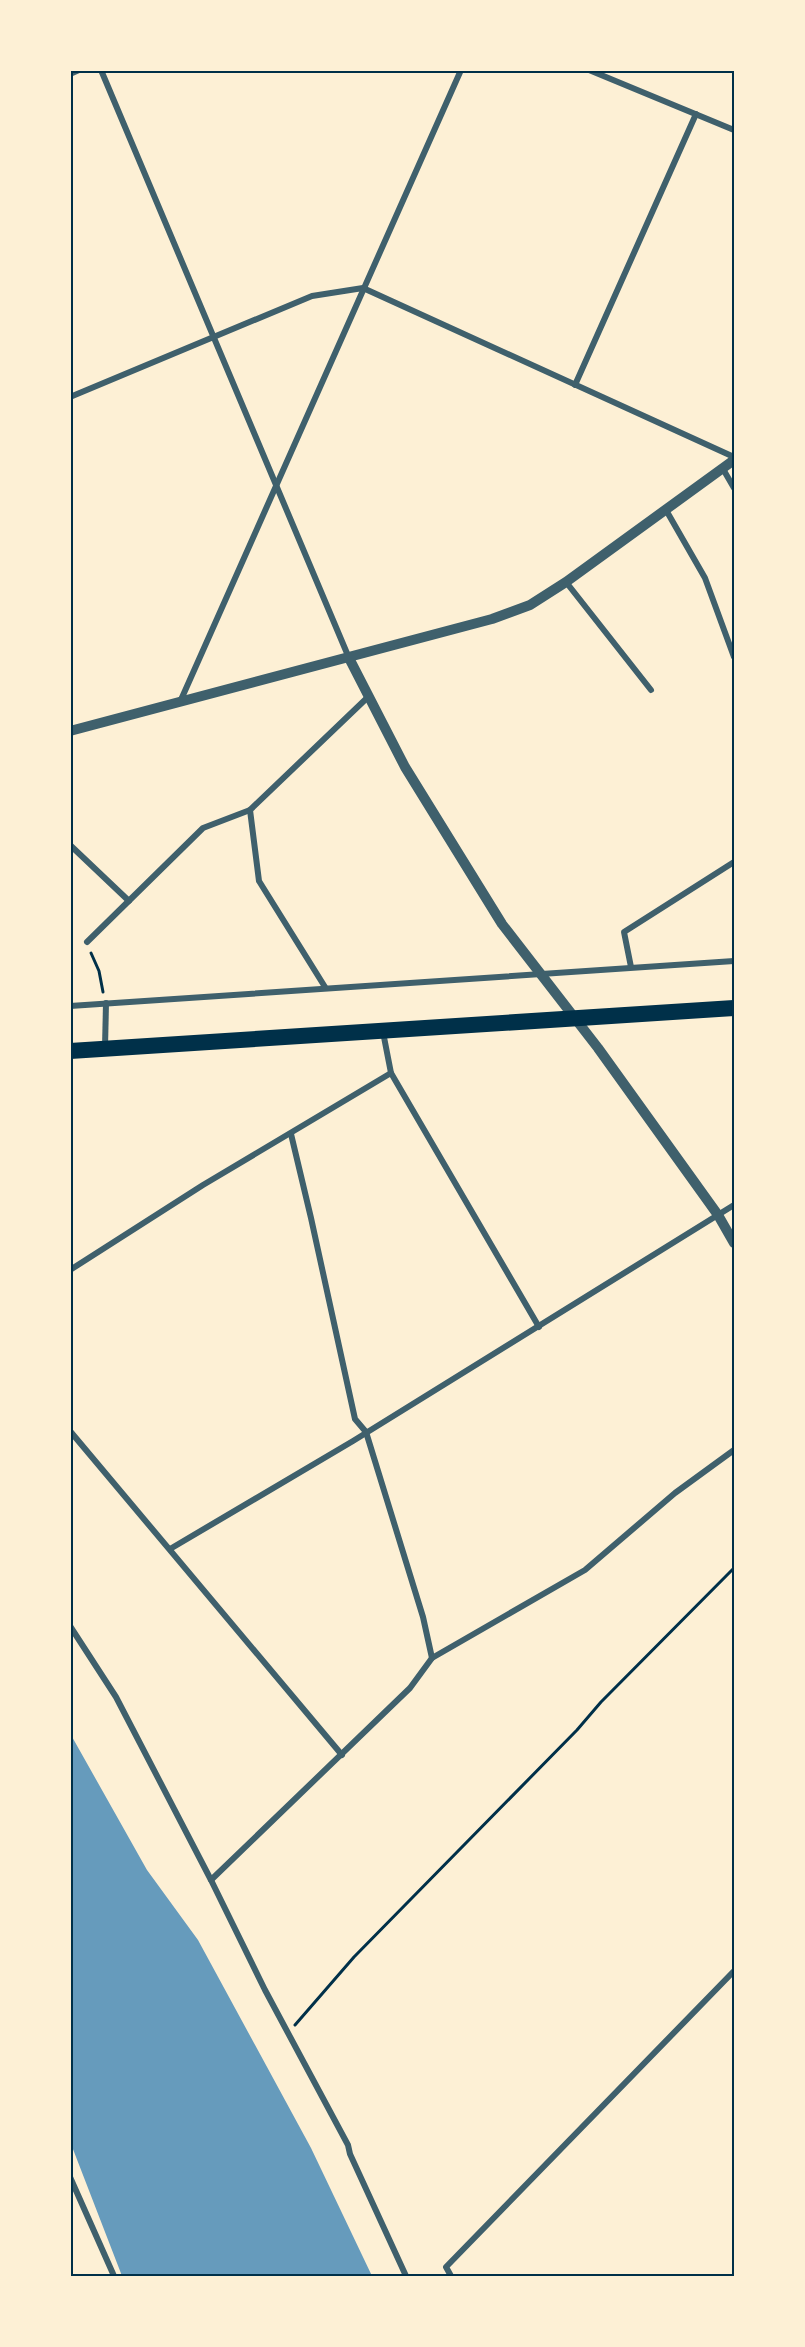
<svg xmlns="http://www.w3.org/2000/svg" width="805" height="2347" font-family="Cabin,sans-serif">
	<rect width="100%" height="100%" fill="#fdf0d5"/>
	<path fill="#669bbc" d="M71 1735 147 1870 198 1940 311 2148 372 2276H122L71 2144Z"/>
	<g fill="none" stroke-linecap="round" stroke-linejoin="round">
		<g stroke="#003049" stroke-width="3">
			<path d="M91 953 99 971 103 992"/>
			<path d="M295 2025 354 1957 577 1730 601 1702 734 1568"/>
		</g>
		<g stroke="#3f606c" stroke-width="6">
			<path d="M101 70 349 658"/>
			<path d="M589 70 734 130"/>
			<path d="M70 74 79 70"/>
			<path d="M575 385 696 114"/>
			<path d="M70 397 312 296 363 288 734 457"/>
			<path d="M723 469 734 488"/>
			<path d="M666 510 705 578 734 657"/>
			<path d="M566 582 651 690"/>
			<path d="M180 702 461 70"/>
			<path d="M70 845 129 901"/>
			<path d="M87 942 203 828 250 810"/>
			<path d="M631 967 624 932 734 862"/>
			<path d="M325 987 259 881 250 810 368 697"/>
			<path d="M70 1006 734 961"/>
			<path d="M383 1032 391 1073 539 1327"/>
			<path d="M105 1048 106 1003"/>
			<path d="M291 1134 311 1218 355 1419 366 1432 423 1617 432 1658"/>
			<path d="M70 1270 203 1185 391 1073"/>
			<path d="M70 1431 342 1755"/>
			<path d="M170 1549 353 1441 734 1205"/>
			<path d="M70 1626 116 1697 211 1880 265 1990 348 2145 350 2154 406 2276"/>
			<path d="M211 1880 410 1688 432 1658 585 1570 675 1493 734 1450"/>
			<path d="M70 2177 114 2276"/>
			<path d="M451 2276 446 2267 734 1971"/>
		</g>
		<g stroke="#3f606c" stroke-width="10">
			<path d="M349 658 405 767 502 924 598 1048 718 1215 734 1243"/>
			<path d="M70 731 492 619 530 605 566 582 734 460"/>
		</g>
		<path stroke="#003049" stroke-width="16" d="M70 1051 734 1008"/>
	</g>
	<rect width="805" height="2347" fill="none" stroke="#fdf0d5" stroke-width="144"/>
	<rect x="72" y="72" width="661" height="2203" fill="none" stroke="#003049" stroke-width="2"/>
</svg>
